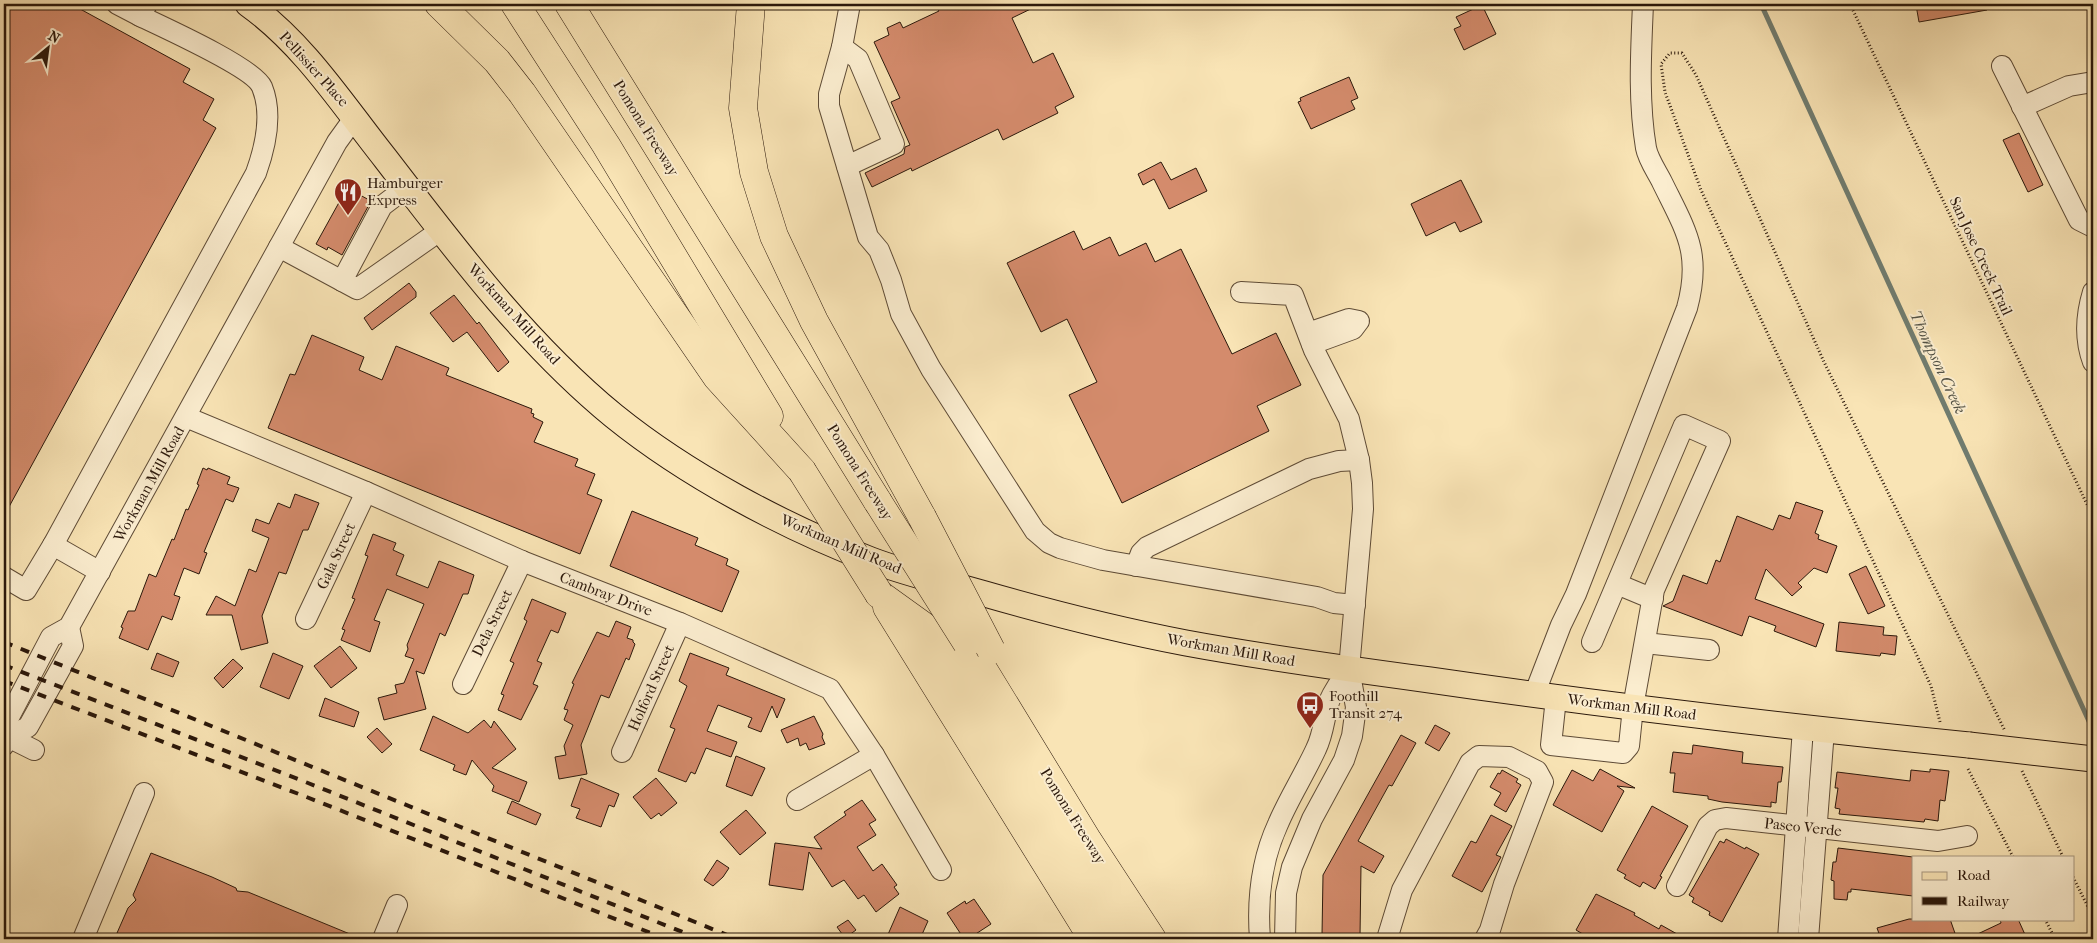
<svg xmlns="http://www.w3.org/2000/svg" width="2097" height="943" font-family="'IM FELL French Canon',serif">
	<rect width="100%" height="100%" fill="#f9e4b5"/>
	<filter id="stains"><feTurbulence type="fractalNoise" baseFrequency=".004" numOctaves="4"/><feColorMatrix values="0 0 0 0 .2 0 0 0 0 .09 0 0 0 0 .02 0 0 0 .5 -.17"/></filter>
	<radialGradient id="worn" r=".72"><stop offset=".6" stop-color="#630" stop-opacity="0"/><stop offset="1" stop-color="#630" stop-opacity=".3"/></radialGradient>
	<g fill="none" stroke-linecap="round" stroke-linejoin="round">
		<path stroke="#707c6f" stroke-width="5" d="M1761 4 2093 730"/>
	</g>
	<g fill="#d48b6c" stroke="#2b180b">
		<path d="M4 4H71L190 69 183 82 214 99 203 120 216 128 4 516Z"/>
		<path d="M935 4H1041L1012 18 1033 63 1053 53 1074 97 1055 107 1058 113 1003 140 998 129 912 171 911 168 872 187 865 173 904 154 905 147 910 145 891 102 900 98 874 42 889 35 887 28 900 22 903 28 939 11Z"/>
		<path d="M1926 4H1986L1987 10 1919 22 1916 5Z"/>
		<path d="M1482 5 1496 34 1464 50 1454 29 1461 26 1456 17Z"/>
		<path d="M1349 77 1358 98 1351 101 1355 109 1311 129 1298 102 1301 101 1300 98Z"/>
		<path d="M2019 133 2043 185 2028 192 2003 140Z"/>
		<path d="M1161 162 1171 180 1196 168 1207 191 1169 209 1154 179 1143 185 1138 174Z"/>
		<path d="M1461 180 1482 222 1460 232 1455 222 1426 236 1411 204Z"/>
		<path d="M347 188 371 201 342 255 328 247 327 250 316 244Z"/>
		<path d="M1074 231 1083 250 1110 237 1119 256 1146 243 1155 262 1181 249 1232 354 1276 333 1301 385 1257 406 1269 431 1122 503 1069 395 1097 382 1067 319 1041 332 1007 263Z"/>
		<path d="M409 283 416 292V297L372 330 364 318Z"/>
		<path d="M454 295 477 324 479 322 509 362 498 372 467 332 453 342 430 313Z"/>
		<path d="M312 335 364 357 359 370 382 380 396 346 449 368 446 375 532 409 531 413 534 414 533 417 543 422 534 442 578 459 575 466 595 474 587 494 602 500 580 554 268 428 290 374 295 375Z"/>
		<path d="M203 468 207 470 208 468 230 477 227 484 239 488 233 502 226 499 204 552 207 553 199 574 184 568 174 595 180 597 172 620 162 616 148 650 119 638 123 628 121 627 128 611H135L149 574 156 577 172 539 174 540 186 509 188 510 199 485 197 484Z"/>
		<path d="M295 494 319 503 308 530H303L286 574 279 572 262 616 268 643 241 650 232 615H206L216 596 235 606 249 569 256 572 269 538 252 531 256 519 269 524 278 503 290 508Z"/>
		<path d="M1796 502 1823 511 1815 533 1819 535 1818 539 1837 546 1827 573 1814 568 1798 583 1802 587 1792 596 1766 569 1755 599 1824 624 1816 647 1774 631 1776 626 1749 616 1742 636 1663 606 1673 601 1683 575 1707 584 1716 560 1720 562 1737 516 1773 530 1779 515 1790 519Z"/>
		<path d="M632 511 698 538 695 545 728 559 726 565 739 571 722 612 610 566Z"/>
		<path d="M373 534 396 543 393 550 404 555 396 575 428 588 439 561 474 575 468 594H463L445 636 440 633 424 674 416 671 426 709 384 720 378 698 397 693 395 685 404 683 414 659 405 656 408 649 407 645 424 604 387 589 374 620 380 622 370 652 341 640 345 630 342 629 355 599 352 598 368 556 365 555Z"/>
		<path d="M1866 566 1885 606 1868 614 1849 574Z"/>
		<path d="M532 599 566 613 558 633 551 630 537 661 542 663 533 684 538 686 521 720 498 710 504 695 501 694 514 663 510 661 527 621 524 619Z"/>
		<path d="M616 621 631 627 627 638 633 640V642L635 644 629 660 626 658 609 698 601 695 581 745 587 774 559 779 555 757 566 755 564 746 573 725 564 720 568 710 564 709 574 684 572 683 597 632 609 637Z"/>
		<path d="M1839 622 1884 627 1883 635 1897 636 1895 655 1881 653 1880 656 1836 651Z"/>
		<path d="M340 646 357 668 331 688 314 666Z"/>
		<path d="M157 653 179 662 173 677 151 669Z"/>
		<path d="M273 653 303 666 289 699 260 687Z"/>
		<path d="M690 653 729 668 726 675 785 699 777 718 772 706 761 732 748 727 752 718 718 705 707 731 737 742 731 757 706 748 695 774 691 772 686 782 658 771 675 729 670 727 687 686 679 681Z"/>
		<path d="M233 659 243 668 223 688 214 678Z"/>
		<path d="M325 698 359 712 354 727 319 716Z"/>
		<path d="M433 716 468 733 484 720 491 728 494 721 516 749 492 768 527 782 519 802 492 791 494 786 472 760 466 775 453 770 455 765 420 750Z"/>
		<path d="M814 716 823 734 822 737 825 744 809 750 806 743 800 746 798 738 787 743 781 730Z"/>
		<path d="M1435 725 1450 733 1439 751 1425 743Z"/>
		<path d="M377 728 392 744 382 753 367 737Z"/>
		<path d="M1401 735 1416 743 1392 786 1389 785 1358 841 1384 856 1374 873 1361 866 1360 936 1322 935 1323 875Z"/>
		<path d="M1693 745 1743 752 1742 763 1783 767 1781 782H1778L1776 803 1771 802V807L1722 802 1708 799V796L1673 792 1675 773H1670L1673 752 1692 754Z"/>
		<path d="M736 756 765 768 752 796 726 786Z"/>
		<path d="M1600 769 1635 788 1617 786 1624 791 1602 832 1553 805 1572 770 1593 781Z"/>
		<path d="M1930 769 1949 771 1945 801 1940 800 1938 821 1925 819 1924 822 1839 814 1840 809 1835 808 1838 788H1835L1837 772 1910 781 1911 770 1930 772Z"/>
		<path d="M1502 770 1518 779 1516 782 1521 785 1506 812 1494 805 1501 793 1490 787 1498 773 1500 774Z"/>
		<path d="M581 778 619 794 614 807 609 805 601 827 576 818 580 809 571 806Z"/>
		<path d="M656 778 677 803 661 816 659 813 651 819 633 797Z"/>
		<path d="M862 800 876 820 869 824 876 835 857 847 873 871 882 864 897 885 894 887 899 894 876 912 864 895 858 899 844 880 832 887 809 852 803 890 769 885 775 843 822 849 814 837 846 815 844 812Z"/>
		<path d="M512 801 541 814 536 825 507 813Z"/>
		<path d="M1652 806 1688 826 1660 876 1662 877 1655 889 1643 882 1640 887 1624 878 1626 875 1617 870Z"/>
		<path d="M746 810 766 833 740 855 720 832Z"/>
		<path d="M1491 815 1512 826 1496 855 1501 857 1482 892 1452 876 1471 841 1476 843Z"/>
		<path d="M1726 839 1745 849 1746 847 1759 854 1722 922 1709 915 1710 912 1692 902 1694 898 1689 895 1720 841 1724 843Z"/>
		<path d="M1838 848 1913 857V896L1851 889V892H1848L1847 900 1834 899V881L1831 880 1833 862H1836Z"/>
		<path d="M151 853 212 877 236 888 237 891 248 892 362 939H117L120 934 117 933 128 908 136 900 133 895Z"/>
		<path d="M717 860 729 868 723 877 713 886 704 880Z"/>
		<path d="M1596 894 1635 913 1634 915 1659 929 1661 925 1686 939H1595L1587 935 1586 936 1576 930Z"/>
		<path d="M974 899 991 924 968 939H964L947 913 965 901 966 904Z"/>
		<path d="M900 907 928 921 920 939H886Z"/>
		<path d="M1909 919H1950L1957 939H1881L1877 928Z"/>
		<path d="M2000 919H2018L2027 939H1967L2001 923Z"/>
		<path d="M848 920 856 930 845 938 837 927Z"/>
	</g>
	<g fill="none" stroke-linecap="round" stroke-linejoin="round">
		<g stroke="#5e4b36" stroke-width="22">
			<g id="minor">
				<path d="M117 4 140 16 147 4"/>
				<path d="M850 4 842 47 829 94V106L868 237 879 250 891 280 901 314 931 369 1035 531 1049 543 1060 548 1103 560 1317 597 1334 603 1355 605"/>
				<path d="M842 47 858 59 894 144 847 166"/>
				<path d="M2002 66 2079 220 2093 227"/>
				<path d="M2022 107 2069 86 2093 82"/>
				<path d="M279 247 357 289 441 230"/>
				<path d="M342 281 382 206 407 187"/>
				<path d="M1241 292 1293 295 1314 350 1349 419 1359 460 1362 483 1363 509 1349 669 1356 707 1352 736 1344 760 1312 819 1292 867 1286 893 1285 939"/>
				<path d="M2093 292C2086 315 2084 338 2093 362"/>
				<path d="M1308 333 1349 319 1359 321 1353 329 1312 344"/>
				<path d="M186 417 366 492 522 561 680 623 830 689 874 755 941 870"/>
				<path d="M53 545 256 173C265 148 273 114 262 87 254 68 163 27 140 16"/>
				<path d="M1136 566 1141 553 1147 547 1309 469 1339 461 1359 460"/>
				<path d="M4 577 26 590 53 545 100 572"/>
				<path d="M1617 584 1653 599"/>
				<path d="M306 619 366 492"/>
				<path d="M1645 643 1709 650"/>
				<path d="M463 684 522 561"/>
				<path d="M1534 695 1561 625 1576 594 1687 308C1702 253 1686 231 1662 182 1657 172 1648 159 1646 148 1638 100 1641 52 1643 4"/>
				<path d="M1556 698 1551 745 1623 753 1629 746 1633 707 1654 590 1720 441 1684 425 1592 642"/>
				<path d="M4 735 34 750"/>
				<path d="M8 737 28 727 73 646 69 627"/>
				<path d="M4 745 8 737V719L51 637 69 627 337 142 355 117"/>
				<path d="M622 752 680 623"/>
				<path d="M797 800 874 755"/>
				<path d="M1677 886 1708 826 1715 820 1726 818 1938 841 1967 836"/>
				<path d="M83 939 144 793"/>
				<path d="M383 939 397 905"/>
				<path d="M1260 939C1257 900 1261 861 1278 824 1289 798 1304 775 1316 749 1323 735 1324 720 1328 705 1331 693 1342 680 1349 669"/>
				<path d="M1387 939 1402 890 1470 763 1479 756 1509 757 1537 771 1543 782 1504 884 1490 930 1485 939"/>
				<path d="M1788 939 1803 728"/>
				<path d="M1808 939 1824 730"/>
			</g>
		</g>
		<g stroke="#2b180b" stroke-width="27">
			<path id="major" d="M248 4C305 45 342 104 385 158 455 249 525 343 614 416 687 475 783 526 871 560 908 574 947 583 985 594 1051 613 1118 630 1186 643 1267 658 1348 669 1430 680 1609 706 1789 727 1969 745"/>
		</g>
		<g stroke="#2b180b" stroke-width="29">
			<g id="highway">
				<path d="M439 4 497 61 522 93 717 377 802 471"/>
				<path d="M515 4 606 145 769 416"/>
				<path d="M569 4 878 502"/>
				<path d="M751 4 743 108 754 172 774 236 814 321 922 517"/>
				<path d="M879 594 929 630 1121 939"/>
				<path d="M887 607 1093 939"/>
				<path d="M967 643 1088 841 1152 939"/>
			</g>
		</g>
		<g stroke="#2b180b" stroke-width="3" stroke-dasharray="1 2.5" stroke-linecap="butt">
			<path d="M1850 4 2093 517"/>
			<path d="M1940 722 1931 686 1701 190 1665 92 1661 64 1670 53H1682L1696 75 1824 362 2005 731"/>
			<path d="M1968 769 2013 857"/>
			<path d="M2022 771 2063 857"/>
			<path d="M2073 877 2093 917"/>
			<path d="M2045 919 2055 939"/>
		</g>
		<use href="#minor" stroke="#fbedcf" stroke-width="20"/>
		<use href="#major" stroke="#f9e4b5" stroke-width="25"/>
		<use href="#highway" stroke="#f9e4b5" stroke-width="28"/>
		<g stroke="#2b180b" stroke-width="4" stroke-dasharray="9 9" stroke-linecap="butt">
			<path d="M4 642 737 939"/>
			<path d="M4 665 308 783 700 939"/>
			<path d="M4 681 304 796 666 939"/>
		</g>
		<g stroke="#2b180b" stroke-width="27" stroke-linecap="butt">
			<path id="major-bridge" d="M1969 745 2093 759"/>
		</g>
		<g stroke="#2b180b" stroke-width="29" stroke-linecap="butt">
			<g id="highway-bridge">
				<path d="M802 471 879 594"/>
				<path d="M878 502 967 643"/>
				<path d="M922 517 991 650"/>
			</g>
		</g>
		<use href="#major-bridge" stroke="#f9e4b5" stroke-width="25"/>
		<use href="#highway-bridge" stroke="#f9e4b5" stroke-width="28"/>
	</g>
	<defs>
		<g id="restaurant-pin" transform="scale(1.4375)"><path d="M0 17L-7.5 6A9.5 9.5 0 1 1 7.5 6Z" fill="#8f2418" stroke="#fbedcf"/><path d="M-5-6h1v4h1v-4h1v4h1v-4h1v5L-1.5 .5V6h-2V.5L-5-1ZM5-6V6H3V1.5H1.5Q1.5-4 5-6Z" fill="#fff"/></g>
		<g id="bus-pin" transform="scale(1.4375)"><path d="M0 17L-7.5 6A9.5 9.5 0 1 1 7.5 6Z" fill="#8f2418" stroke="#fbedcf"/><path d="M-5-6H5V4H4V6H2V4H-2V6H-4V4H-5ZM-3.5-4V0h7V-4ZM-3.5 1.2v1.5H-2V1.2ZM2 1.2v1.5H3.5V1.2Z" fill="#fff"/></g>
	</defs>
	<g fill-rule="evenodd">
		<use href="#restaurant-pin" x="348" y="192"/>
		<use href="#bus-pin" x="1310" y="705"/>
	</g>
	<g text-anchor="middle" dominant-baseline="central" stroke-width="4" stroke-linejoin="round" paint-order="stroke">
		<g font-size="15" fill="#2b180b" stroke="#fbedcf">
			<text transform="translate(314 69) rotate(48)">Pellissier Place</text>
			<text transform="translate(646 128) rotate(58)">Pomona Freeway</text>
			<text transform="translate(1981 256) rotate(65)">San Jose Creek Trail</text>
			<text transform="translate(514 314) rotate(48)">Workman Mill Road</text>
			<text transform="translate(860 472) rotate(58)">Pomona Freeway</text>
			<text transform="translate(149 484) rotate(-61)">Workman Mill Road</text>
			<text transform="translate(841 544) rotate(23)">Workman Mill Road</text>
			<text transform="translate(336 556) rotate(-65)">Gala Street</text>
			<text transform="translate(606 594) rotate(21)">Cambray Drive</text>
			<text transform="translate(492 623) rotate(-64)">Dela Street</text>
			<text transform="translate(1231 650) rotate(10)">Workman Mill Road</text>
			<text transform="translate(651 688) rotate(-66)">Holford Street</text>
			<text transform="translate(1632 707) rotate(7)">Workman Mill Road</text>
			<text transform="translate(1073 816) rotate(58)">Pomona Freeway</text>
			<text transform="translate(1803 827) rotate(6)">Paseo Verde</text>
		</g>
		<g font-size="15" fill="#2b180b" stroke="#fbedcf" text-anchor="start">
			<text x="367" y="183">Hamburger<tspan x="367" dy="17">Express</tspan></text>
			<text x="1329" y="696">Foothill<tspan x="1329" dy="17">Transit 274</tspan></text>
		</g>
		<g font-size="16" font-style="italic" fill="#535245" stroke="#fbedcf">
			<text transform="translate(1938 362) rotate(65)">Thompson Creek</text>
		</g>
	</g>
	<rect width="2097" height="943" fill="none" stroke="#f9e4b5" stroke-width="20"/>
	<rect x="5" y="5" width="2087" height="933" fill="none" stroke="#2b180b" stroke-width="2.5"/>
	<rect x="10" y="10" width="2077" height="923" fill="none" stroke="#2b180b"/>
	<rect x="1912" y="856" width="162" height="65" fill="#fbedcf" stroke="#a89881"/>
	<rect x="1922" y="872" width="25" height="8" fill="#f9e4b5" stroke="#a89881"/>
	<text x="1957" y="880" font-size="15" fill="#2b180b">Road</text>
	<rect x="1922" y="897" width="25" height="8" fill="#2b180b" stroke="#a89881"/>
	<text x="1957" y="906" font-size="15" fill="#2b180b">Railway</text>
	<g transform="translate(48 48) rotate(29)" stroke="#fbedcf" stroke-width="4" paint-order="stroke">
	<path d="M0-4L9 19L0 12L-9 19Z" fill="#2b180b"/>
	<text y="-8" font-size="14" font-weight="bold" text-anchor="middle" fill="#2b180b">N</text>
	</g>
	<rect width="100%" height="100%" filter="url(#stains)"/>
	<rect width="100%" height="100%" fill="url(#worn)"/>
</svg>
